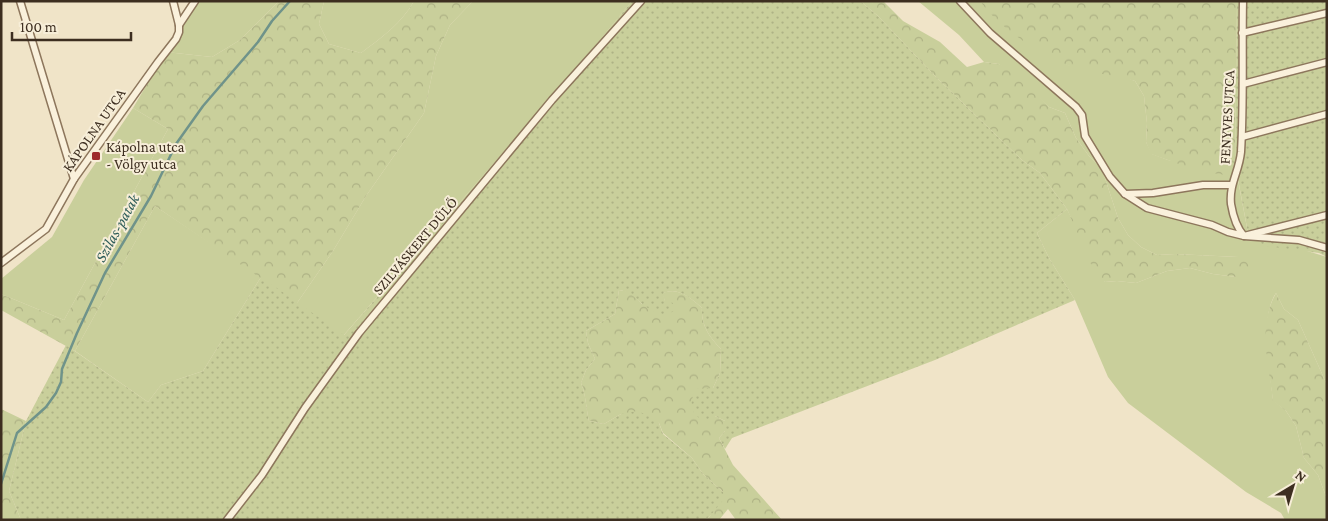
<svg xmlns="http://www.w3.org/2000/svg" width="1328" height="521" font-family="'Crimson Pro',serif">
	<defs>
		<pattern id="forest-crowns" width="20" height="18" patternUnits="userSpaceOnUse" patternTransform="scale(1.25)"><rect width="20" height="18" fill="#c9cf9b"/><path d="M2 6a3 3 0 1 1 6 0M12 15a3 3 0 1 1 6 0" fill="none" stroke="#aeb285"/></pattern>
		<pattern id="park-dots" width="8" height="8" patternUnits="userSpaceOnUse" patternTransform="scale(1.25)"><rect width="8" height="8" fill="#c9cf9b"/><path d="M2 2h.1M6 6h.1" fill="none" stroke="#aeb285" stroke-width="1.8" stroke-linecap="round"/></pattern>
	</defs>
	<rect width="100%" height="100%" fill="#f0e4c8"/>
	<g fill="#c9cf9b">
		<path d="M197 1H279L240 40 212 57 166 52Z"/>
		<path d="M324 1H414C402 23 381 38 361 53L329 44 319 24Z"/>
		<path d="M473 1H632L577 68 343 336 297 303 333 251 366 196 424 113 436 56 450 25Z"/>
		<path d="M918 1H980L1041 51 1068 65 1119 75 1135 81 1144 96 1147 123 1146 142 1152 154 1168 160 1237 175 1248 233 1327 257V385L1298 320 1284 309 1276 293C1259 319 1270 371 1273 400L1286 411 1296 426 1304 458 1318 475 1327 499V520H1285L1281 513 1246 492 1128 403 1108 377 1075 300 1049 258 1037 233 1067 209 1085 246 1105 282 1117 281 1136 283 1167 271 1190 268 1213 274 1236 277 1238 257 1175 254 1157 255 1141 247 1128 235 1118 218 1102 169 1089 156 1076 138 1065 113 1049 107 1032 91 999 64 984 62 959 35Z"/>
		<path d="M133 108 168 129 64 320 1 294V279L52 237 84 180Z"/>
		<path d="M155 206 261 277 203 371 161 385 148 402 75 351Z"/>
	</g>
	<g fill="url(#forest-crowns)">
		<path d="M279 1H324L319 24 329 44 361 53C381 38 402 23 414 1H473L450 25 436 56 424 113 366 196 333 251 297 303 155 206 75 351 1 310V294L64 320 168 129 133 108 166 52 212 57 240 40Z"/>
		<path d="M860 1H883L903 21 940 42 967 67 984 62 999 64 1016 72 1049 107 1065 113 1076 138 1089 156 1102 169 1118 218 1128 235 1141 247 1157 255 1175 254 1238 257 1249 261 1252 271 1236 277 1213 274 1190 268 1167 271 1136 283 1117 281 1105 282 1094 271 1067 209 1040 173 1022 160 935 76 878 16Z"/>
		<path d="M980 1H1237L1235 163 1237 175C1206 176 1180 164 1151 154L1146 142 1147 123 1144 96 1135 81C1113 74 1089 74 1067 65 1036 52 1000 28 980 1Z"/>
		<path d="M619 290 630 292 642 304 665 301 662 293C679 287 690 297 702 308 701 325 709 337 721 349L720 373 713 388 715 416 725 421V431L719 438 733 465 782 520H736L728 509 719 520H705L710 516 723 492 703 474 692 458 663 433 659 423 621 414 604 424 589 421C586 409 586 395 581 383L586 370 595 359 588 343 586 331 615 314Z"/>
		<path d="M1276 293 1284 309 1298 320 1327 385V499L1318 475 1304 458 1296 426 1286 411 1273 401C1269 365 1257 327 1276 293Z"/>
		<path d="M1 409 26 421 9 491 21 520H1Z"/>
	</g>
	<g fill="url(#park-dots)">
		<path d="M632 1H860L878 16 935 76 1022 160 1040 173 1067 209 1037 233 1049 258 1075 300 935 360 732 438 725 449 719 438 725 431V421L715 416 703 421C689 411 689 404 696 389L713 388 720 373 721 349C709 337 701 325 702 308 690 297 678 287 663 293L665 301 673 303 674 310 667 316C658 314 648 309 641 303 633 296 630 292 619 290L615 314 586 331 588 343 595 359 586 370 581 383C586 395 586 408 589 421L604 424 621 414 637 411 650 416 659 423 663 434 692 458 703 474 723 492 724 499 710 516 705 520H21L9 491 26 421 66 345 148 402 161 385 203 371 261 277 344 335 577 68Z"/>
		<path d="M1237 1H1327V257L1319 253 1259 245 1248 233 1235 163Z"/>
	</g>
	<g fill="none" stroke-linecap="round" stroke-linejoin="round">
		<path stroke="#6f938a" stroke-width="2.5" d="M1 484 17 433 46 407 56 393 61 382 62 369 77 333 105 273 151 196 176 144 203 106 258 42 272 21 290 1"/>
		<g stroke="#8d765c" stroke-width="9">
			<g id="street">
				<path d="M20 1 74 179"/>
				<path d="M960 1 990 33 1076 107 1082 115 1085 136 1110 177 1125 194 1147 208 1212 225 1228 232 1244 236 1327 215"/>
				<path d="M1243 1C1242 51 1244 102 1241 152 1239 172 1229 184 1231 204 1233 216 1236 227 1244 236L1299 240 1327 248"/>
				<path d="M179 25 195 1"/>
				<path d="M1242 33 1327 13"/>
				<path d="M1243 84 1327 62"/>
				<path d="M1242 137 1327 114"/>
				<path d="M1125 194 1153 193 1203 185H1231"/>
				<path d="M1 263 46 229 74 179 158 62 176 39 179 32V25L173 1"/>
				<path d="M227 520 262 475 305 408 359 333 552 100 641 1"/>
			</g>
		</g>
		<use href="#street" stroke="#faf1dc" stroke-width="6"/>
	</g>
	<rect fill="#9e2a2b" stroke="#f7eed8" stroke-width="2" x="91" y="151" width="10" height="10" rx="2.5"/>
	<g text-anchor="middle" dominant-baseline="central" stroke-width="4" stroke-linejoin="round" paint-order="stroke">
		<g font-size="15" fill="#3d2e20" stroke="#f7eed8">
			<text transform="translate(1227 117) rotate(-87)">FENYVES UTCA</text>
			<text transform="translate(94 130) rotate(-55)">KÁPOLNA UTCA</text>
			<text transform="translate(415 246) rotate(-50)">SZILVÁSKERT DŰLŐ</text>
		</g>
		<g font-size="15" fill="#3d2e20" stroke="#f7eed8" text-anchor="start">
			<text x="106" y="147">Kápolna utca<tspan x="106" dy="17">- Völgy utca</tspan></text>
		</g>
		<g font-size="16" font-style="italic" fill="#2f5d5a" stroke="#f7eed8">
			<text transform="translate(117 228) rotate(-61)">Szilas-patak</text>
		</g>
	</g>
	<rect width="1328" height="521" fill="none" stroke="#3d2e20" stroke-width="5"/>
	<g transform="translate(1293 486) rotate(38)" stroke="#f7eed8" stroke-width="4" paint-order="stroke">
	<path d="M0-4L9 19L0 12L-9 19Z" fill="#3d2e20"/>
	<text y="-8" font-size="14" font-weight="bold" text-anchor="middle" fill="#3d2e20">N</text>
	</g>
	<path d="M12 32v8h119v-8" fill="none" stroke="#3d2e20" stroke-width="2.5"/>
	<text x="20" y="32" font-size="15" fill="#3d2e20" stroke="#f7eed8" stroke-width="4" paint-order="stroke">100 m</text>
</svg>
